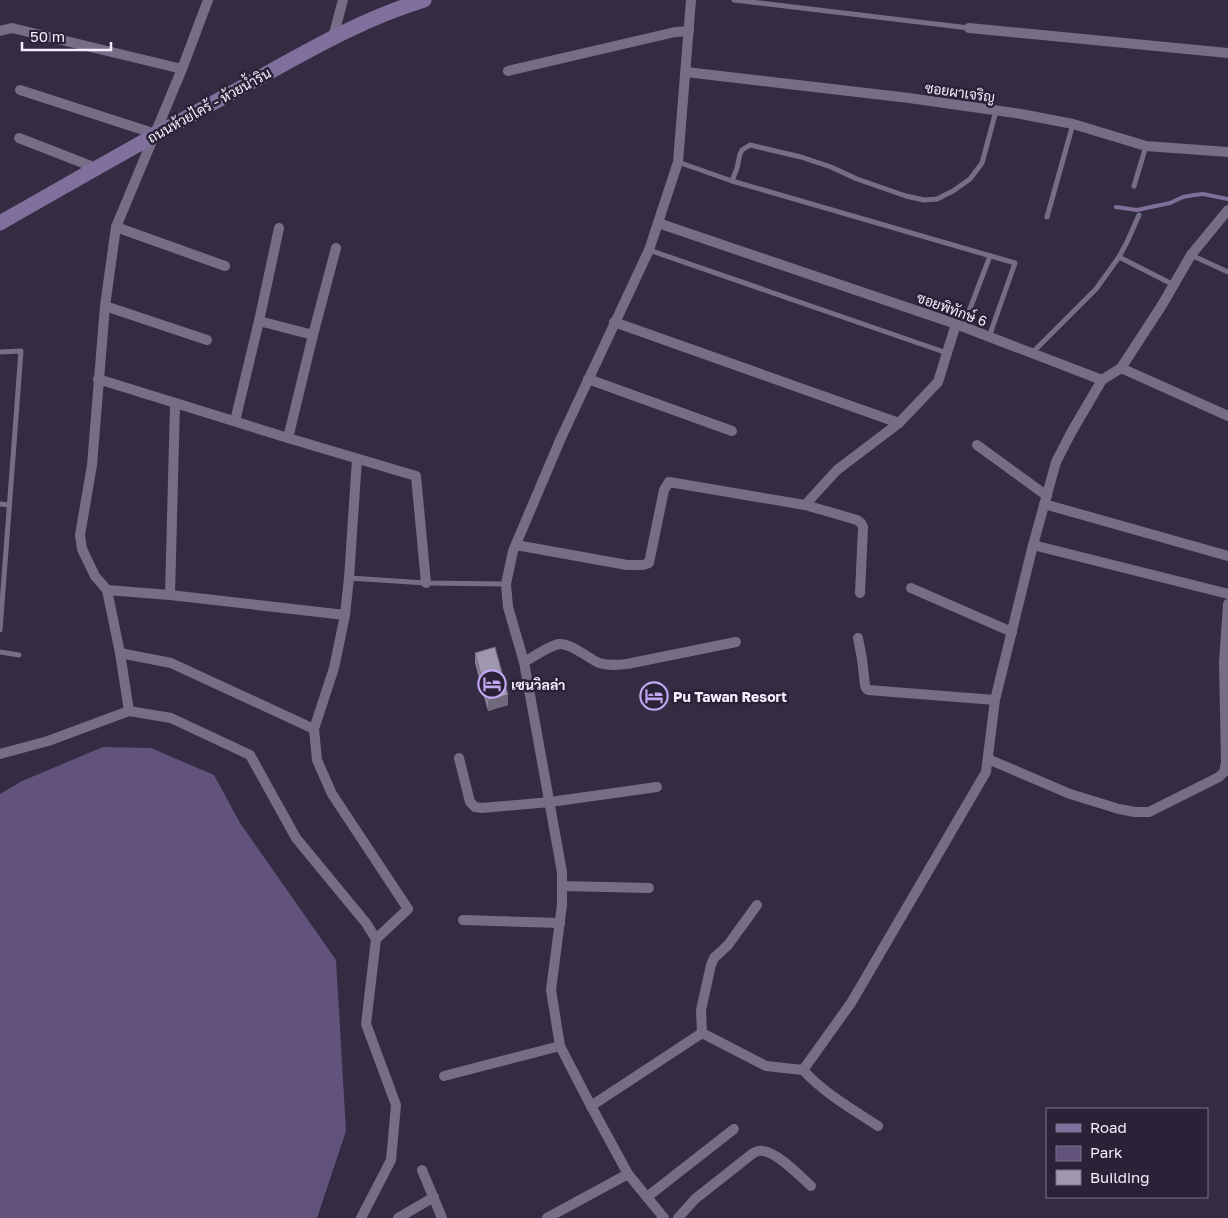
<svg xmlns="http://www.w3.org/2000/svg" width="1228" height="1218" font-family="'Golos Text',Sarabun,sans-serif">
	<rect width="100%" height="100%" fill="#342c42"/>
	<path fill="#61537b" d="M103 747 151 748 214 775 240 823 336 960 346 1131 317 1218H0V794L22 781Z"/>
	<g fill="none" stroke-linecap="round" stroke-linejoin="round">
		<path stroke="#806e9b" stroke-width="4" d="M1116 207 1137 210 1170 203 1183 197 1194 195 1203 194 1228 199"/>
		<g stroke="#766e87" stroke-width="5">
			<path d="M734 0 969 28"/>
			<path d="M678 162 732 181 1015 263 989 337"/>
			<path d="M732 181 737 168 740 154 742 150 750 145 801 157 831 167 857 179 906 196 924 200 937 199 953 191 970 179 982 163 996 111"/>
			<path d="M1134 186 1146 146"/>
			<path d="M1047 217 1073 124"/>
			<path d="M649 250 947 353"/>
			<path d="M1191 255 1228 272"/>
			<path d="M1119 257 1127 242 1139 215"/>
			<path d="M963 327 990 256"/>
			<path d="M0 352 21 351 0 630"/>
			<path d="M1032 353 1096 289 1119 257 1174 285"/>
			<path d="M0 504 9 505"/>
			<path d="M349 578 426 583 506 584"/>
			<path d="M0 652 19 655"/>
		</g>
		<g stroke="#766e87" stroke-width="10">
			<path d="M969 28 1228 53"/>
			<path d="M0 31 12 28 182 69"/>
			<path d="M333 37 343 0"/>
			<path d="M508 71 675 32 689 31"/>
			<path d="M686 72 909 98 1021 114 1073 124 1146 146 1228 152"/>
			<path d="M20 90 156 134"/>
			<path d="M19 138 96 168"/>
			<path d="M658 223 956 324 1102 380 1121 368 1228 416"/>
			<path d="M116 227 225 266"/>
			<path d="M105 306 207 340"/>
			<path d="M259 321 313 335"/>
			<path d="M614 322 899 423"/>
			<path d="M1121 368 1162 305 1191 255 1228 210"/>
			<path d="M98 379 288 438 416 476 426 583"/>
			<path d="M588 379 732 431"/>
			<path d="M235 421 259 321 279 228"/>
			<path d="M288 438 313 335 336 248"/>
			<path d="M977 445 1047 496"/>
			<path d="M357 459 349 578 345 615 334 668 314 729 317 760 332 794 408 909 376 939"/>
			<path d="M1044 504 1228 556"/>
			<path d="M805 505 857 520 861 523 863 527 860 593"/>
			<path d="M516 545 627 565H643L649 563 664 490 669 482 805 505 837 470 899 423 938 382 956 324"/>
			<path d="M1033 545 1228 594"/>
			<path d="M911 588 1012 632"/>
			<path d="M107 590 170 595 345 615"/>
			<path d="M170 595 175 404"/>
			<path d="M858 638 862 659 865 685 866 688 868 690 995 700"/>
			<path d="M120 653 171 663 314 729"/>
			<path d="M524 662C533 657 549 646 559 644 571 643 588 658 599 663 609 666 617 665 627 664L736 642"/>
			<path d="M129 711 120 653 107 590 95 576 82 549 80 535 92 465 105 306 116 227 182 69 208 0"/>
			<path d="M0 754 48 741 129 711 171 718 250 755 296 838 366 923 376 939 366 1024 396 1105 391 1160 361 1218"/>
			<path d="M459 758 470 802 475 807 482 808 550 802 657 787"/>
			<path d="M988 759 1070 794 1119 809 1135 812H1149L1219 777 1224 772 1226 763 1224 662 1228 604"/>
			<path d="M562 886 649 888"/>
			<path d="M463 920 560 923"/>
			<path d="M702 1033 701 1010 711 965 714 958 728 945 757 905"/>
			<path d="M803 1070C824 1093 852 1109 878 1126"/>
			<path d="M444 1076 560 1046"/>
			<path d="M591 1106 702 1033 766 1066 803 1070 851 1003 986 772 995 700 1033 545 1056 462 1072 431 1102 380"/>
			<path d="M422 1170 442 1218"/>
			<path d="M647 1197 734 1129"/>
			<path d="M398 1218 434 1197"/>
			<path d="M547 1218 628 1174"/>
			<path d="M664 1218 628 1174 591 1106 560 1046 551 990 562 905V872L524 662 508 607 506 584 513 551 561 438 649 250 678 162 691 0"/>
			<path d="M678 1218 695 1199 752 1154C755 1152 759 1150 763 1151 777 1152 801 1177 811 1186"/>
		</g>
		<path stroke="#81709e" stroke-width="15" d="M0 223C82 176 163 130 246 85 304 53 361 19 424 0"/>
	</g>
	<path fill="#898197" d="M475 653 508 705 488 711 475 663Z"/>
	<path fill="#6f697b" d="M508 695V705L488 711V700Z"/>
	<path fill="#9f96b0" stroke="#6f697b" d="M495 647 508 695 488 700 475 653Z"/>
	<defs>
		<g id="hotel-ring" transform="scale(1.4375)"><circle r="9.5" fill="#2a2337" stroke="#c2a7f2" stroke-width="1.5"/><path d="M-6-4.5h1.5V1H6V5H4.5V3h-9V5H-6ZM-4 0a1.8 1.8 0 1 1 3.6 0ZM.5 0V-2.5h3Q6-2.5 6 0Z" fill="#c2a7f2"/></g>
	</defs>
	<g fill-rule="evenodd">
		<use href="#hotel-ring" x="492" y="684"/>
		<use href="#hotel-ring" x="654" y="696"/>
	</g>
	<g text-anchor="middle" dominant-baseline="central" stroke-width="5" stroke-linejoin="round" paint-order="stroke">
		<g font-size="14" fill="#f4f0fe" stroke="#2a2337">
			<text transform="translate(960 92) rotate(8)">ซอยผาเจริญ</text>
			<text transform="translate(209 105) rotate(-29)">ถนนห้วยไคร้ - ห้วยน้ำริน</text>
			<text transform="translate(952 309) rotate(20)">ซอยพิทักษ์ 6</text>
		</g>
		<g font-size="14" font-weight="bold" fill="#f4f0fe" stroke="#2a2337" text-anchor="start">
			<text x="511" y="684">เซนวิลล่า</text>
			<text x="673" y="696">Pu Tawan Resort</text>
		</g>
	</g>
	<rect x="1046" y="1108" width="162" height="90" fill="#2a2337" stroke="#7b7587"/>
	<rect x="1056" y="1124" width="25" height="8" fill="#81709e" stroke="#7b7587"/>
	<text x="1090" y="1133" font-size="15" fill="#f4f0fe">Road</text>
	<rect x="1056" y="1146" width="25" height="15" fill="#61537b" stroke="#7b7587"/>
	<text x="1090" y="1158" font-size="15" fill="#f4f0fe">Park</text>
	<rect x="1056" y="1170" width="25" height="15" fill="#9f96b0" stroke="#7b7587"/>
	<text x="1090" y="1183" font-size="15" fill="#f4f0fe">Building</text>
	<path d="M22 42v8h89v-8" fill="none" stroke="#f4f0fe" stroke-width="2.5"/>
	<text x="30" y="42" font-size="15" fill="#f4f0fe" stroke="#2a2337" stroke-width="4" paint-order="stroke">50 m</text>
</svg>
